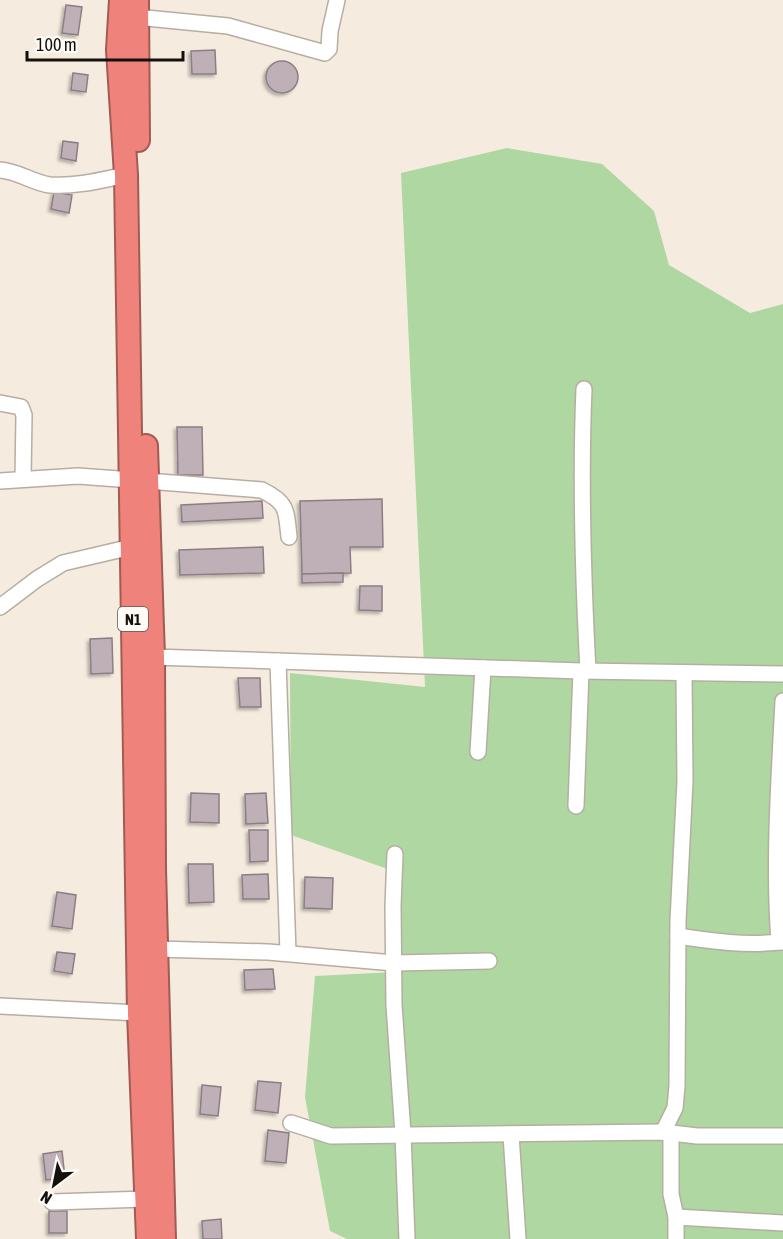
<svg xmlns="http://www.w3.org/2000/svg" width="783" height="1239" font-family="'Asap Condensed',sans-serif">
	<defs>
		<filter id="shadow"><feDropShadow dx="-2.5" dy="2.5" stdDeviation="1.5" flood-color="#0004"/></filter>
	</defs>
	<rect width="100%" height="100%" fill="#f5ecdf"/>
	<path fill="#aed7a1" d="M507 148 602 164 654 211 669 265 750 313 783 304V1239H347L330 1231 305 1097 315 976 395 972 402 874 291 835 290 673 425 687 401 173Z"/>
	<g fill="#bfb0b7" stroke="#8c7e84" stroke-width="1.5" filter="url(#shadow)">
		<path d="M66 5 82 7 78 35 62 33Z"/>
		<path d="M215 50 216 74H192L191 51Z"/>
		<circle cx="282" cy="77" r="16"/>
		<path d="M73 73 88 75 86 92 71 90Z"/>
		<path d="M63 141 78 143 76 161 61 158Z"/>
		<path d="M54 192 72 195 69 213 51 209Z"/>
		<path d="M177 427H202L203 475H178Z"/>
		<path d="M382 499 383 547H350L351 573 302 574 300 501Z"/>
		<path d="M262 501 263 518 182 522 181 505Z"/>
		<path d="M263 547 264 573 180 575 179 550Z"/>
		<path d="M343 573V582L302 583V574Z"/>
		<path d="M360 586H382V611L359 610Z"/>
		<path d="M112 638 113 673 91 674 90 639Z"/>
		<path d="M238 678H260L261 707H240Z"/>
		<path d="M191 793 219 794V823L190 822Z"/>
		<path d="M266 793 268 823 246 824 245 794Z"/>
		<path d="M249 830H268V861L250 862Z"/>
		<path d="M188 864H213L214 902 189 903Z"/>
		<path d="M268 874 269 899H243L242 875Z"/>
		<path d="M305 877 333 878 332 909 304 908Z"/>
		<path d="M57 892 76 895 72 929 52 926Z"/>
		<path d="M57 952 75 954 72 974 54 971Z"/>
		<path d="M273 969 275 989 245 990 244 970Z"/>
		<path d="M258 1081 281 1083 278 1113 255 1110Z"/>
		<path d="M202 1085 221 1087 218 1116 200 1114Z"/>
		<path d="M268 1130 289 1133 286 1163 265 1161Z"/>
		<path d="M62 1151 65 1178 46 1180 43 1154Z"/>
		<rect x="49" y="1211" width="18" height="22"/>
		<path d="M221 1219 222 1239H203L202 1221Z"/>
	</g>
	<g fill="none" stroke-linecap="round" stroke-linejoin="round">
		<g stroke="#b7aea2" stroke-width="18">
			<g id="minor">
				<path d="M136 17 228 26 325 53 329 49 330 31 337 0"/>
				<path d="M0 170C18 171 33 183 50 185 75 187 102 180 126 175"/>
				<path d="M584 389C580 483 583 577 588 671"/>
				<path d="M0 403 21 407 24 415 23 479"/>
				<path d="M0 481 78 476 132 480"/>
				<path d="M147 481 262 490C288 503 286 510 289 537"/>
				<path d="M0 607 37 579 63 563 140 545"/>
				<path d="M153 657 581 671 783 674"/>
				<path d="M278 661 288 953"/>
				<path d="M783 701C779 781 773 862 779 942H783"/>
				<path d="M478 752 483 668"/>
				<path d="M576 806 581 671"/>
				<path d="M395 854 393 906 394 1005 403 1134 407 1239"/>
				<path d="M678 936C712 941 745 946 779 942"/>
				<path d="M156 949 268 952 394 963 489 961"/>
				<path d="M0 1006 139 1013"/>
				<path d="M291 1123 331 1136 663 1132 697 1136H783"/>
				<path d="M663 1132 675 1108 677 1086 678 921 685 781 684 674"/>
				<path d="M671 1133V1194L676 1217V1239"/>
				<path d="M511 1135 518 1239"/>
				<path d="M52 1202 146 1199"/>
				<path d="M676 1217 783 1223"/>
			</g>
		</g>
		<g stroke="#a25b54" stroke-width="26">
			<g id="highway">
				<path d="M121 0 118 50 126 175 139 1013 148 1239"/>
				<path d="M137 0 138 140"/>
				<path d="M146 446 153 657 154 868 164 1239"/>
			</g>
		</g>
		<use href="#minor" stroke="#fff" stroke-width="15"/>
		<use href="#highway" stroke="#ef837b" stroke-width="22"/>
	</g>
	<g text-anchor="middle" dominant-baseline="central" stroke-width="4.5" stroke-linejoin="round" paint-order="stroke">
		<rect fill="#fefaf5" stroke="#5a5752" stroke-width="1.5" x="118" y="607" width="30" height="24" rx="4.5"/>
		<g font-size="15" font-weight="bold" fill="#14110c">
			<text x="133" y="619">N1</text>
		</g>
	</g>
	<g transform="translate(54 1185) rotate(212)" stroke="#fefaf5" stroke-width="4.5" paint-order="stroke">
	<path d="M0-4.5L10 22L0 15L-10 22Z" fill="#14110c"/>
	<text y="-9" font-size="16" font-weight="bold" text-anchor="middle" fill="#14110c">N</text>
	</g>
	<path d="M27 51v9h156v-9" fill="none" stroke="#14110c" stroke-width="3"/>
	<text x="36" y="51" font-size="18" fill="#14110c" stroke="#fefaf5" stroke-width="4.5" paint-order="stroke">100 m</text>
</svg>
